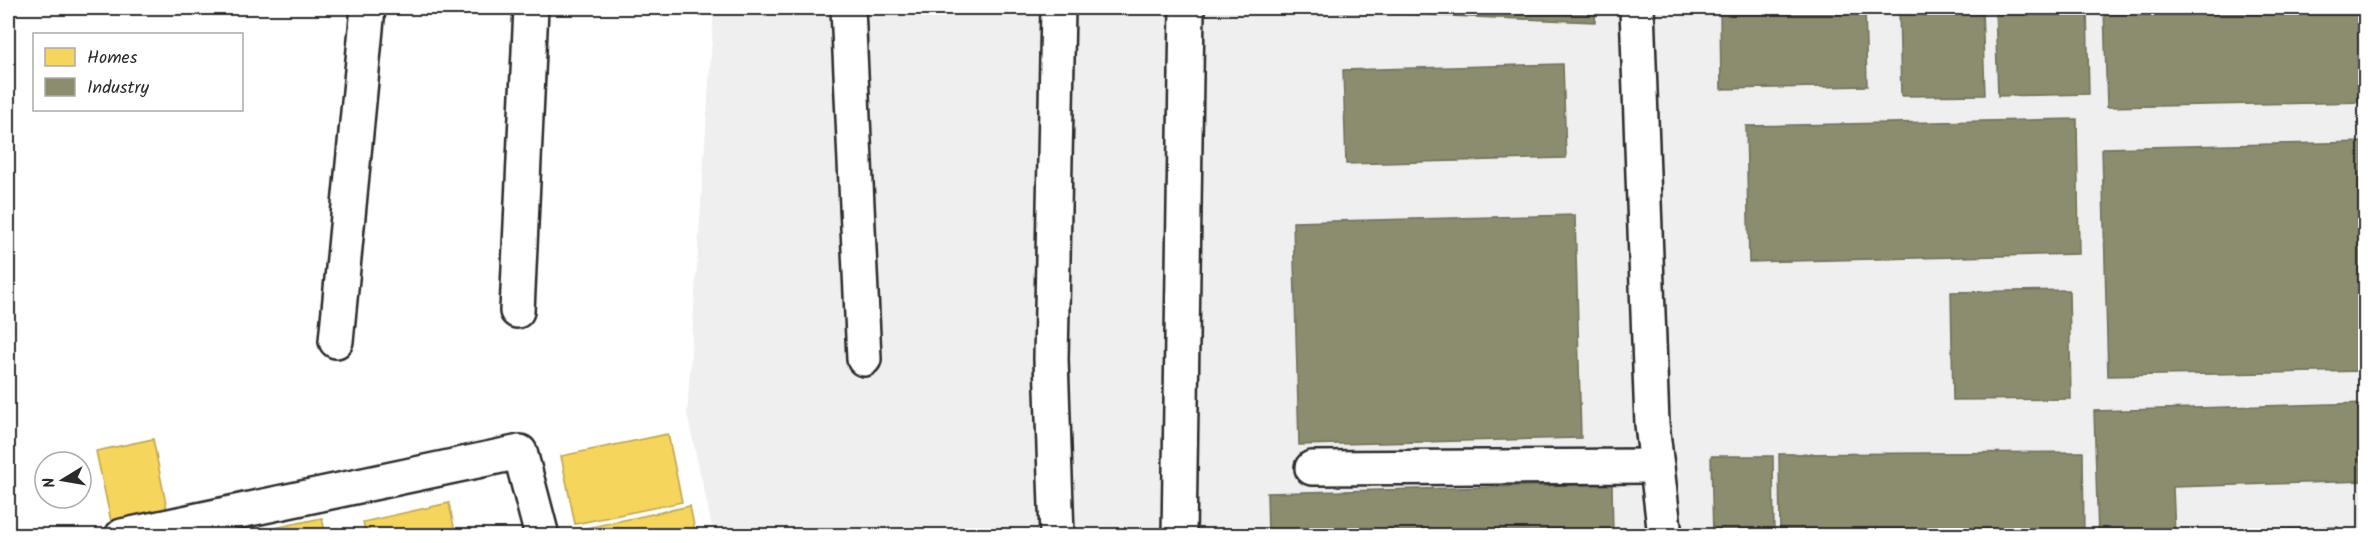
<svg xmlns="http://www.w3.org/2000/svg" width="2373" height="543" font-family="Kalam,sans-serif">
	<rect width="100%" height="100%" fill="#fff"/>
	<filter id="ink" filterUnits="userSpaceOnUse"><feTurbulence type="fractalNoise" baseFrequency=".0167" numOctaves="2"/><feDisplacementMap in="SourceGraphic" scale="12" xChannelSelector="R" yChannelSelector="G"/><feConvolveMatrix kernelMatrix="1 2 1 2 8 2 1 2 1" color-interpolation-filters="sRGB"/></filter>
	<g filter="url(#ink)">
		<path fill="#efefef" d="M714 8H2365V535H714L687 414Z"/>
		<g fill="#f6d55c" stroke="#b9a24d" stroke-width="1.5">
			<path d="M668 434 682 502 575 524 561 456Z"/>
			<path d="M153 439 167 509 111 521 96 451Z"/>
			<path d="M449 503 456 536H366L363 522Z"/>
			<path d="M690 506 696 536H588L586 528Z"/>
			<path d="M322 518 326 536H276L274 528Z"/>
		</g>
		<g fill="#8c8c6e" stroke="#6f6f5a" stroke-width="1.5">
			<path d="M1305 8H1596L1595 22 1305 10Z"/>
			<path d="M1720 8H1865L1867 86 1721 89Z"/>
			<path d="M1899 8H1982L1985 95 1901 96Z"/>
			<path d="M1995 8H2087L2089 94 1998 96Z"/>
			<path d="M2104 8H2366V102L2107 107Z"/>
			<path d="M1563 64 1566 158 1346 164 1343 70Z"/>
			<path d="M2077 119 2079 254 1749 262 1746 126Z"/>
			<path d="M2366 142V371L2108 376 2102 148Z"/>
			<path d="M1575 215 1581 438 1299 445 1293 222Z"/>
			<path d="M2069 290 2071 399 1953 400 1951 292Z"/>
			<path d="M2366 403V481L2173 487 2175 536H2098L2094 411Z"/>
			<path d="M2083 452 2084 536H1780L1779 454Z"/>
			<path d="M1711 456H1773L1774 536H1713Z"/>
			<path d="M1612 484 1613 536H1268L1267 493Z"/>
			<path d="M2338 527 2339 536H2207V532Z"/>
		</g>
		<g fill="none" stroke-linecap="round" stroke-linejoin="round">
			<g stroke="#2b2b2b" stroke-width="38">
				<g id="minor">
					<path d="M848 8 864 359"/>
					<path d="M1637 8 1652 424 1665 536"/>
					<path d="M517 311 531 8"/>
					<path d="M336 341 368 8"/>
					<path d="M1312 468 1657 466"/>
					<path d="M122 536 520 452 542 536"/>
					<path d="M1057 536 1051 359 1058 8"/>
					<path d="M1179 536 1187 8"/>
				</g>
			</g>
			<use href="#minor" stroke="#fff" stroke-width="33"/>
		</g>
	</g>
	<rect width="2373" height="543" fill="none" stroke="#fff" stroke-width="30"/>
	<rect x="15" y="15" width="2343" height="513" fill="none" stroke="#2b2b2b" stroke-width="2" filter="url(#ink)"/>
	<rect x="33" y="33" width="210" height="78" fill="#ffffff" stroke="#aaaaaa" stroke-width="1.5"/>
	<rect x="45" y="48" width="30" height="18" fill="#f6d55c" stroke="#aaaaaa" stroke-width="1.5"/>
	<text x="87" y="63" font-size="18" fill="#2b2b2b">Homes</text>
	<rect x="45" y="78" width="30" height="18" fill="#8c8c6e" stroke="#aaaaaa" stroke-width="1.5"/>
	<text x="87" y="93" font-size="18" fill="#2b2b2b">Industry</text>
	<g transform="translate(63 480) rotate(259)"><circle r="28" fill="#ffffff" stroke="#aaaaaa" stroke-width="1.5"/>
	<path d="M0-4.5L10 22L0 15L-10 22Z" fill="#2b2b2b"/>
	<text y="-9" font-size="16" font-weight="bold" text-anchor="middle" fill="#2b2b2b">N</text>
	</g>
</svg>
